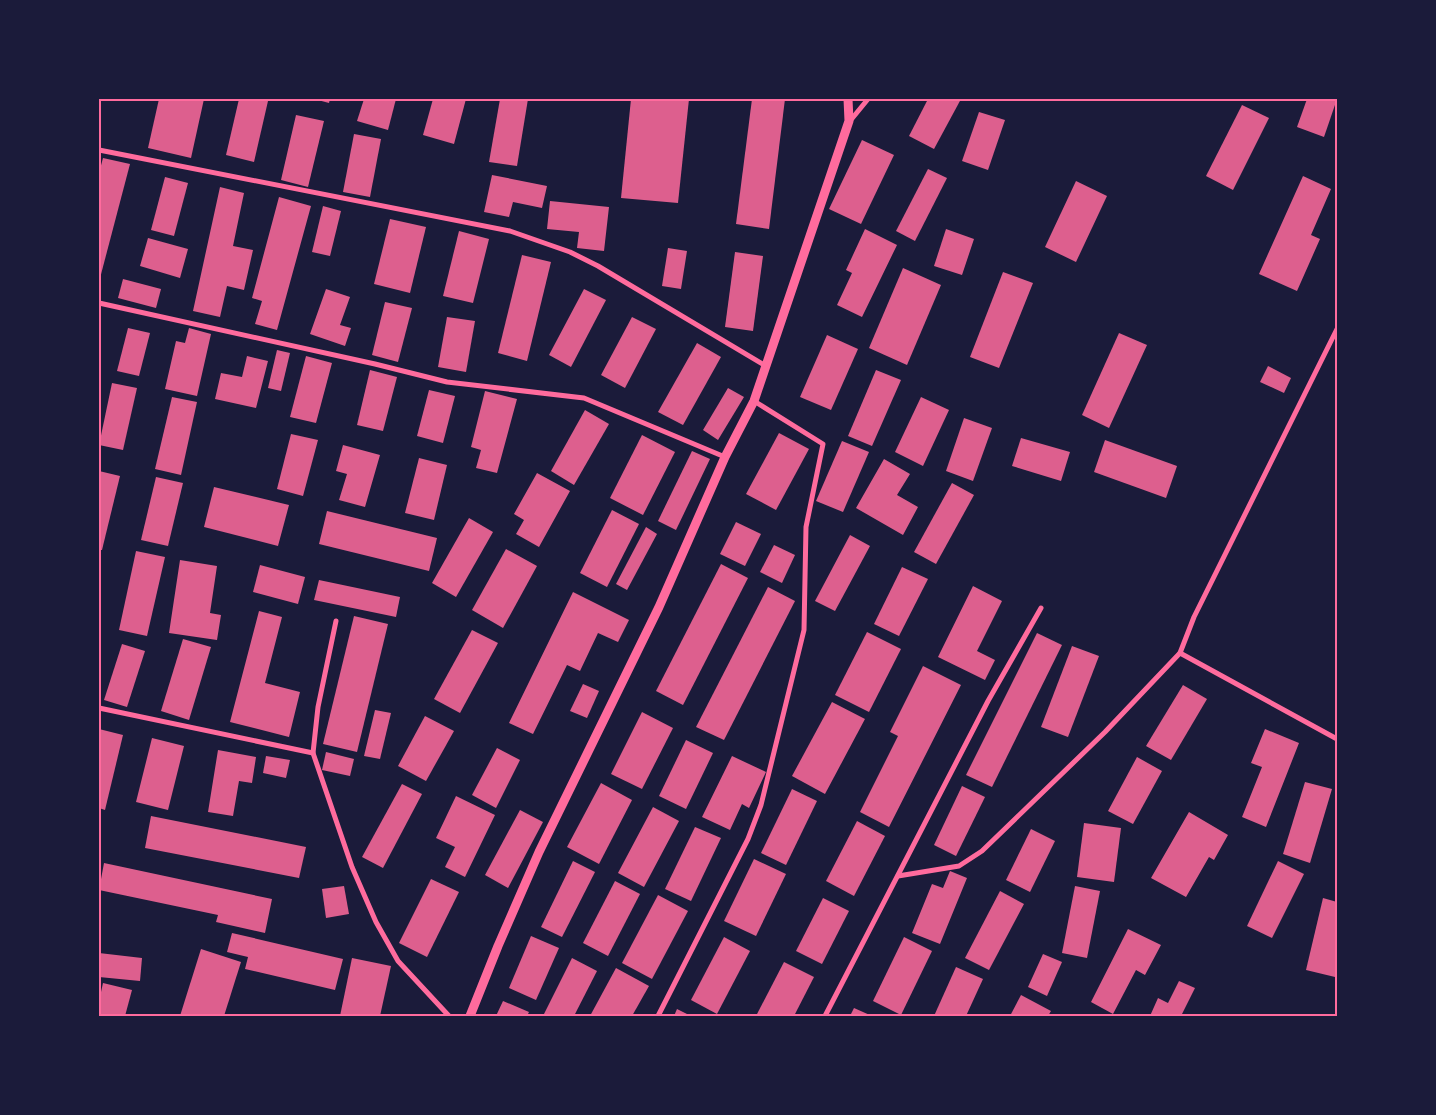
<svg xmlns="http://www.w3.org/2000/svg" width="1436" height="1115" font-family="Roboto,sans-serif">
	<rect width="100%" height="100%" fill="#1b1b3a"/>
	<g fill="#dd5f8e">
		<path d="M159 99H204L191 158 148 148Z"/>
		<path d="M239 99H258L268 101 254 162 226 155Z"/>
		<path d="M314 99H330L329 103Z"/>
		<path d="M364 99H396L388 130 357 121Z"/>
		<path d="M433 99H466L454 144 423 135Z"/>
		<path d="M500 99H528L517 166 489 162Z"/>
		<path d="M631 99H689L678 203 621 198Z"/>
		<path d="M752 99H785L769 229 736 224Z"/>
		<path d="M928 99H961L934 149 909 136Z"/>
		<path d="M1307 99H1337L1324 137 1297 127Z"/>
		<path d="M1242 105 1269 118 1233 190 1206 176Z"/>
		<path d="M979 112 1005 120 988 170 962 161Z"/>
		<path d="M296 115 324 121 308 187 281 180Z"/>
		<path d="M354 134 381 139 370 197 343 192Z"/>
		<path d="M862 140 894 155 861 224 829 209Z"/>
		<path d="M103 158 130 164 99 282V173Z"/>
		<path d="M928 169 947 178 915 241 896 231Z"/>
		<path d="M492 175 547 186 542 208 513 202 509 217 484 212Z"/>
		<path d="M1303 176 1331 189 1311 235 1320 239 1297 291 1259 274Z"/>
		<path d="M165 177 188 183 174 236 151 230Z"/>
		<path d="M1076 181 1107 196 1076 262 1045 247Z"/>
		<path d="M220 187 244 193 233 246 253 250 244 290 227 286 220 317 193 311Z"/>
		<path d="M279 197 311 206 277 330 255 324 262 301 252 298Z"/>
		<path d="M550 201 609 207 604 251 577 248 579 232 547 229Z"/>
		<path d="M323 206 341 211 330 256 312 252Z"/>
		<path d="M390 219 426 227 410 293 374 284Z"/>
		<path d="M865 229 897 245 862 317 837 305 852 273 846 270Z"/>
		<path d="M946 229 974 239 962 275 934 266Z"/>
		<path d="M459 231 489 239 473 303 443 296Z"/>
		<path d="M148 238 188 249 180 278 140 266Z"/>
		<path d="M668 248 687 251 681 289 662 286Z"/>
		<path d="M735 252 763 256 753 331 725 327Z"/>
		<path d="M522 255 551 262 527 361 498 353Z"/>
		<path d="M903 268 941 285 907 365 869 348Z"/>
		<path d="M1003 272 1033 283 999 368 970 357Z"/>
		<path d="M123 279 161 289 156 308 118 298Z"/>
		<path d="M326 289 350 297 340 325 351 328 345 346 310 334Z"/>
		<path d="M584 289 606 300 571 367 549 355Z"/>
		<path d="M385 302 412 308 398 362 372 355Z"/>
		<path d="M447 317 475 321 466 372 438 367Z"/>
		<path d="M632 317 656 329 625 388 601 375Z"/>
		<path d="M128 328 150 333 139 376 117 371Z"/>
		<path d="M189 328 211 334 197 396 165 389 176 341 185 343Z"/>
		<path d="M1119 333 1147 345 1109 428 1082 415Z"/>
		<path d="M827 335 858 349 831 410 800 397Z"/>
		<path d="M697 343 721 357 683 425 658 412Z"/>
		<path d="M277 350 290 353 281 391 268 388Z"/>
		<path d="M247 356 268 361 256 408 215 399 221 373 242 377Z"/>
		<path d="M306 356 332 363 316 423 290 417Z"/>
		<path d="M1268 366 1291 378 1284 393 1260 382Z"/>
		<path d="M370 370 397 377 383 431 357 425Z"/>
		<path d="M876 370 901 380 872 446 848 436Z"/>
		<path d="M112 383 137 388 123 450 99 445Z"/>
		<path d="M728 388 744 397 718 440 703 430Z"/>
		<path d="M429 390 455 396 443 443 417 436Z"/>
		<path d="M485 391 517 399 497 473 476 468 481 450 471 447Z"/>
		<path d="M172 397 197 402 181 475 155 469Z"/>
		<path d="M921 397 949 410 923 466 895 452Z"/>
		<path d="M585 410 609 424 574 485 551 471Z"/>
		<path d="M964 418 992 428 973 481 946 471Z"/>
		<path d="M779 433 809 449 776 510 746 494Z"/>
		<path d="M291 434 318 440 303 496 277 489Z"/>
		<path d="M642 435 675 452 643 515 610 498Z"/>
		<path d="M1021 438 1070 452 1061 481 1012 466Z"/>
		<path d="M1105 440 1177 466 1166 498 1094 472Z"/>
		<path d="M842 441 869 452 843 512 816 501Z"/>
		<path d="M343 445 380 455 365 507 339 500 347 474 336 471Z"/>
		<path d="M692 451 710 459 676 530 658 521Z"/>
		<path d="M419 458 447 465 434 520 405 513Z"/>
		<path d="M884 459 910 474 897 495 918 507 903 535 856 508Z"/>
		<path d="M99 471 120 476 102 550H99Z"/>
		<path d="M537 473 570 491 539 547 516 534 524 520 514 514Z"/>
		<path d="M156 477 183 483 168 546 141 540Z"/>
		<path d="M952 483 974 495 936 564 914 552Z"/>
		<path d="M214 487 289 505 278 546 204 527Z"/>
		<path d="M612 510 639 524 607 587 580 573Z"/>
		<path d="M327 511 437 538 429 571 319 544Z"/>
		<path d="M469 518 493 532 456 597 432 583Z"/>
		<path d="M736 522 761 534 745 566 720 554Z"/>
		<path d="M646 527 657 534 627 590 616 584Z"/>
		<path d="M850 535 870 546 835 611 815 601Z"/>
		<path d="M774 545 795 555 782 583 760 572Z"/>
		<path d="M506 549 537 566 503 628 472 610Z"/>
		<path d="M136 551 165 557 147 636 119 630Z"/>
		<path d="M180 560 217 566 210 613 221 615 217 640 169 633Z"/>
		<path d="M721 564 748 578 683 705 656 691Z"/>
		<path d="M260 565 305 577 298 604 253 592Z"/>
		<path d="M902 567 928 579 899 636 874 624Z"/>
		<path d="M319 580 400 597 396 617 314 600Z"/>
		<path d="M973 586 1002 601 977 651 995 660 985 680 938 657Z"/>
		<path d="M768 587 795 601 724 740 696 727Z"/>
		<path d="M573 592 629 620 618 642 598 633 580 671 567 665 533 734 509 723Z"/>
		<path d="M259 611 282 617 265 683 300 692 289 737 230 722Z"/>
		<path d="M354 616 388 624 357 752 323 744Z"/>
		<path d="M472 630 498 643 460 713 434 699Z"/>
		<path d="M867 632 901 649 869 712 835 695Z"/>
		<path d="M1037 633 1062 645 992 787 966 775Z"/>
		<path d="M183 639 211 647 189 720 161 711Z"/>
		<path d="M122 644 145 651 127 707 104 700Z"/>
		<path d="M1072 646 1099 656 1068 737 1041 727Z"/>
		<path d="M923 666 961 685 889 827 860 812 898 736 890 732Z"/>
		<path d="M583 684 599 691 587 718 570 711Z"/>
		<path d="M1183 685 1207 699 1171 760 1146 746Z"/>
		<path d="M832 702 865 719 825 794 792 776Z"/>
		<path d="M375 710 391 713 380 759 364 756Z"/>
		<path d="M642 712 673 728 642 789 611 774Z"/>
		<path d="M425 716 454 731 426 781 398 766Z"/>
		<path d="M99 729 123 735 105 810 99 808Z"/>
		<path d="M1265 729 1299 743 1266 827 1242 817 1262 767 1251 763Z"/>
		<path d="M152 738 184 746 168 810 136 802Z"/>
		<path d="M686 740 713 753 686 809 659 796Z"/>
		<path d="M497 748 520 760 496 808 472 795Z"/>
		<path d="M218 750 256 757 252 783 239 781 233 816 208 812Z"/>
		<path d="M326 752 354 759 350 776 322 770Z"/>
		<path d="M266 756 290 760 286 778 263 773Z"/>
		<path d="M732 756 766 772 749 808 742 804 730 830 702 817Z"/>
		<path d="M1137 757 1162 771 1133 824 1108 811Z"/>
		<path d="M1305 782 1332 789 1310 863 1283 854Z"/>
		<path d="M601 783 632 800 599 864 567 847Z"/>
		<path d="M402 784 422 794 383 868 362 857Z"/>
		<path d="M962 786 985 797 956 856 934 845Z"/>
		<path d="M792 789 817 801 786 865 761 853Z"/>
		<path d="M456 796 495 815 465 877 445 867 455 847 436 838Z"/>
		<path d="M653 807 679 821 644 887 618 873Z"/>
		<path d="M520 810 543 822 508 888 485 875Z"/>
		<path d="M1189 812 1228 835 1214 860 1209 857 1186 897 1151 878Z"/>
		<path d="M151 816 306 847 299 878 145 848Z"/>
		<path d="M857 821 885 836 854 896 826 881Z"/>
		<path d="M1084 823 1121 828 1114 882 1077 877Z"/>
		<path d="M695 827 721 838 691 901 665 889Z"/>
		<path d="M1031 829 1055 841 1030 892 1006 880Z"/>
		<path d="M754 859 786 874 756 936 724 921Z"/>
		<path d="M573 861 595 872 562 937 541 927Z"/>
		<path d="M1278 861 1304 874 1272 938 1247 926Z"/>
		<path d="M104 863 272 899 265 933 216 922 218 915 99 890Z"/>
		<path d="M950 871 967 878 940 944 912 933 932 884 943 888Z"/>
		<path d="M431 879 459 892 427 957 399 943Z"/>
		<path d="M615 881 640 894 608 956 583 943Z"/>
		<path d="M344 886 349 914 326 918 322 889Z"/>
		<path d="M1075 886 1100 891 1087 958 1062 953Z"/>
		<path d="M1000 891 1024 904 989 970 965 958Z"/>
		<path d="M658 895 688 911 652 979 622 963Z"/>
		<path d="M823 898 849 911 822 964 796 951Z"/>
		<path d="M1323 898 1337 902V967L1335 977 1306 970Z"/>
		<path d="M1128 929 1161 945 1145 975 1136 970 1113 1014 1091 1002Z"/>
		<path d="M232 933 343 959 335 990 245 969 248 957 227 952Z"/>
		<path d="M531 936 559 948 536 1000 509 988Z"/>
		<path d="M724 937 750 951 717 1014 691 1000Z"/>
		<path d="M904 937 932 951 901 1015 873 1001Z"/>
		<path d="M201 949 241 962 224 1016H180Z"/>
		<path d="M99 953 142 958 140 981 99 977Z"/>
		<path d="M1043 954 1062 962 1047 996 1028 987Z"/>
		<path d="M352 958 391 966 380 1016H340Z"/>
		<path d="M572 958 597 971 574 1016H543Z"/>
		<path d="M784 962 814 977 794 1016H756Z"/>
		<path d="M956 967 983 979 966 1016H934Z"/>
		<path d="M616 968 649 986 632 1016H590Z"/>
		<path d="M1179 981 1195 988 1181 1016H1150L1158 998 1168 1003Z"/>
		<path d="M103 983 132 990 125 1016H99V1001Z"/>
		<path d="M1021 995 1051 1011 1048 1016H1010Z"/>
		<path d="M503 1001 529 1012 527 1016H496Z"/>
		<path d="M854 1008 872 1016H850Z"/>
		<path d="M677 1009 691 1016H674Z"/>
	</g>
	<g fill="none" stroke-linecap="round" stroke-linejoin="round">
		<g stroke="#ff6b9d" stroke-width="5">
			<path d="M850 121 868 99"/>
			<path d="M99 150 510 231 570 252 598 266 766 366"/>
			<path d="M99 303 375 364 447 382 584 398 725 457"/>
			<path d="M336 621 318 707 313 753 352 867 376 922 398 961 449 1016"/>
			<path d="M1180 653 1337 739"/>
			<path d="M99 708 313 753"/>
			<path d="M898 876 959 866 982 851 1105 732 1180 653 1194 617 1337 329"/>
			<path d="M658 1016 748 839 761 805 804 630 806 527 823 444 754 401"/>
			<path d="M825 1016 988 701 1041 608"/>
		</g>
		<path stroke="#ff6b9d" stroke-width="9" d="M470 1016 498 946 539 852 659 607 725 457 754 401 849 121 848 99"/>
	</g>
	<rect width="1436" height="1115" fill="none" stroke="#1b1b3a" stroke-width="200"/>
	<rect x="100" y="100" width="1236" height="915" fill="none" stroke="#ff6b9d" stroke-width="2"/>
</svg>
